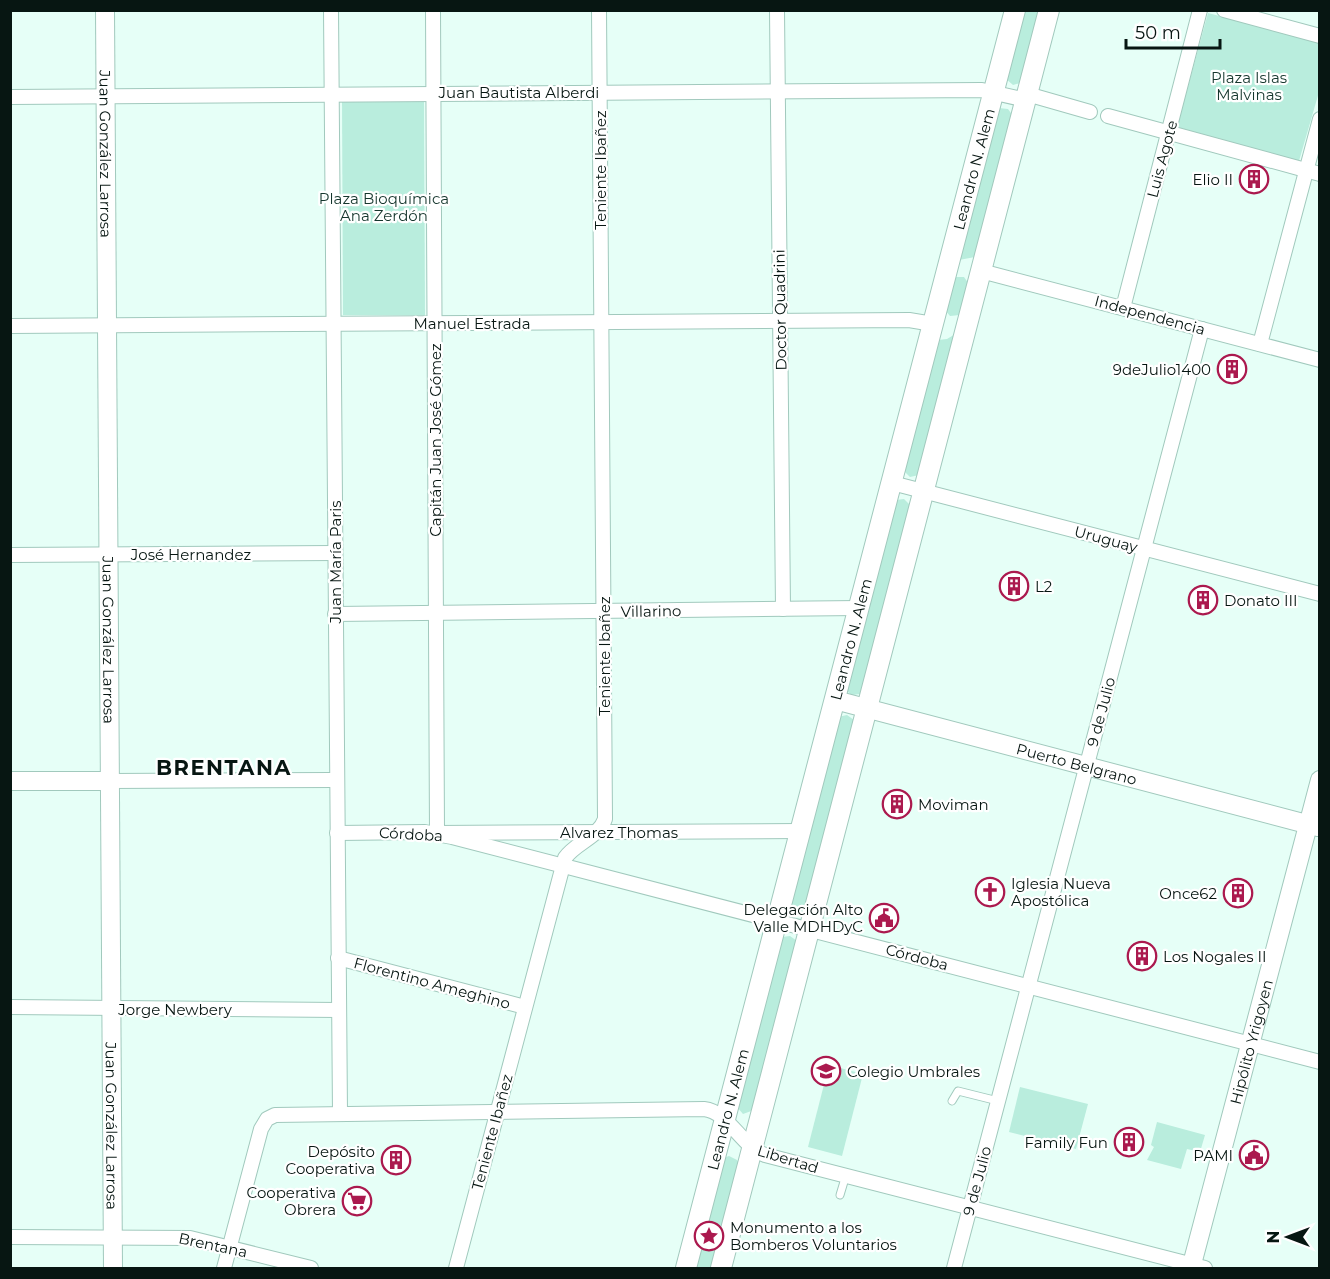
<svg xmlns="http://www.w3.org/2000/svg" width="1330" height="1279" font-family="Montserrat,sans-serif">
	<rect width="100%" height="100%" fill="#e6fff7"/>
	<g fill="#b9eddd">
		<path d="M1020 11H1042L1020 83 1013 85 1005 78Z"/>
		<path d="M1208 13 1319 42V92L1299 161 1177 127Z"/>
		<path d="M342 99H424L425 315H343Z"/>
		<path d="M999 108 1008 109 1013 116 975 257 959 260Z"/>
		<path d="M956 277H964L969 284 960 315 950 316 945 310 953 279Z"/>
		<path d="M957 333 919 475 910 477 903 470 938 340 947 339Z"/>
		<path d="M904 499 912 507 861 694 851 695 846 690 896 500Z"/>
		<path d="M847 715 854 720 806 910 796 913 789 908 838 717Z"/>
		<path d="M790 936 797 941 754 1110 743 1114 737 1107 782 937Z"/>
		<path d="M829 1065 863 1074 842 1156 808 1147Z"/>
		<path d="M1020 1087 1088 1104 1076 1149 1009 1132Z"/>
		<path d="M1157 1122 1205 1135 1200 1152 1187 1149 1181 1169 1147 1160 1154 1147 1151 1145Z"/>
		<path d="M729 1156 737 1160 739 1164 713 1268H692L723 1158Z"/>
	</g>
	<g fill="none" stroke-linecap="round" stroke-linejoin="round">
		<g stroke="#a1c9bd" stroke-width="9">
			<g id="service">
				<path d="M952 1101 958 1091 998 1101"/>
				<path d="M840 1195 846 1175"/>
			</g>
		</g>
		<g stroke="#a1c9bd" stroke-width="16">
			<g id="minor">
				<path d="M331 10 340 1113"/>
				<path d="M433 10 437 833 801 831"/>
				<path d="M777 10 783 609"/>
				<path d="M1224 10 1320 36"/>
				<path d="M1027 94 1090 112"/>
				<path d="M10 97 982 90 1026 100"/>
				<path d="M1108 116 1320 174"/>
				<path d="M981 271 1320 360"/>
				<path d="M1123 308 1200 10"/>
				<path d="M10 326 909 320 933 324"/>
				<path d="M1260 344 1320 119"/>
				<path d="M892 483 1320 594"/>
				<path d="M10 555 335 553"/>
				<path d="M335 614 859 608"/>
				<path d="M110 781 336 780"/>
				<path d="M337 833 425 832 452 837 1320 1062"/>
				<path d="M338 958 525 1007"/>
				<path d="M10 1007 339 1010"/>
				<path d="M10 1237 190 1238 311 1268"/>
				<path d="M224 1268 261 1129 267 1119 275 1115 704 1109C729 1112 741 1146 765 1155L1205 1268"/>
				<path d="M456 1268 565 858C575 843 599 837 605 819L599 10"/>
				<path d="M954 1268 1202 329"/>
			</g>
		</g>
		<g stroke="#a1c9bd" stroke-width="20">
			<g id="tertiary">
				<path id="s1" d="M105 10 113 1268"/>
				<path id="s2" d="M835 700 1318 827"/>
				<path d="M10 781H110"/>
				<path id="s3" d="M1191 1268 1320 780"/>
			</g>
		</g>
		<g stroke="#a1c9bd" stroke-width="22">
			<g id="secondary">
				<path id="s4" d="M686 1268 1015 10"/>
				<path d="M721 1268 1049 10"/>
			</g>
		</g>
		<use href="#service" stroke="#fff" stroke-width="7"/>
		<use href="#minor" stroke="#fff" stroke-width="14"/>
		<use href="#tertiary" stroke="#fff" stroke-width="18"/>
		<use href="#secondary" stroke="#fff" stroke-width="20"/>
	</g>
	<defs>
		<g id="building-ring" transform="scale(1.5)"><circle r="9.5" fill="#fff" stroke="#ab194e" stroke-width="1.5"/><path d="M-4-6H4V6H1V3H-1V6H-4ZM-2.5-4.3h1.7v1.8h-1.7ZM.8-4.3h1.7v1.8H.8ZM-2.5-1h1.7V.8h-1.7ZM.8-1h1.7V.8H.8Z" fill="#ab194e"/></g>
		<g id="church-ring" transform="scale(1.5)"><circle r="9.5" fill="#fff" stroke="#ab194e" stroke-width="1.5"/><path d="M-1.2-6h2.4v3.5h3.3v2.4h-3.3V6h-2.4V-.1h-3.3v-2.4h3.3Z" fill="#ab194e"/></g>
		<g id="civic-ring" transform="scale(1.5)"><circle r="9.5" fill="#fff" stroke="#ab194e" stroke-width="1.5"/><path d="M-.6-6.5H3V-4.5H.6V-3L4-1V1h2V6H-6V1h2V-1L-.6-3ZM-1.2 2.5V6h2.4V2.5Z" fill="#ab194e"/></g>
		<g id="school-ring" transform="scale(1.5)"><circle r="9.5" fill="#fff" stroke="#ab194e" stroke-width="1.5"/><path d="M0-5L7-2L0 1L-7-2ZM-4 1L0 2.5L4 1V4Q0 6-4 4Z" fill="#ab194e"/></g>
		<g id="supermarket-ring" transform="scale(1.5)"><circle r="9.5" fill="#fff" stroke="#ab194e" stroke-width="1.5"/><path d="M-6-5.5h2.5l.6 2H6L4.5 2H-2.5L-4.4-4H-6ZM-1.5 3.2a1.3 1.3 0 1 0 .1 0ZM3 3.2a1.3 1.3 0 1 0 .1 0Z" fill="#ab194e"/></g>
		<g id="sight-ring" transform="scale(1.5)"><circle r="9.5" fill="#fff" stroke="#ab194e" stroke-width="1.5"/><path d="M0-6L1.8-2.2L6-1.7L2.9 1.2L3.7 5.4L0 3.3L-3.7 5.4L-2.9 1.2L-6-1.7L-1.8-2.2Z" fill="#ab194e"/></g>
	</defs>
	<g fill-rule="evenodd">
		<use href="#building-ring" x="1254" y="179"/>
		<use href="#building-ring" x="1232" y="369"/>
		<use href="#building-ring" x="1014" y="586"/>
		<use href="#building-ring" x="1203" y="600"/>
		<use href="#building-ring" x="897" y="804"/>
		<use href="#church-ring" x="990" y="892"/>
		<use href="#building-ring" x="1238" y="893"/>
		<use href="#civic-ring" x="884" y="918"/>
		<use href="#building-ring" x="1142" y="956"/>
		<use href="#school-ring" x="826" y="1071"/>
		<use href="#building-ring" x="1129" y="1142"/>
		<use href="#civic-ring" x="1254" y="1155"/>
		<use href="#building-ring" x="396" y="1160"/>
		<use href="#supermarket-ring" x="357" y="1201"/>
		<use href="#sight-ring" x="709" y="1236"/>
	</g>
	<g text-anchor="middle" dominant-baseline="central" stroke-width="4.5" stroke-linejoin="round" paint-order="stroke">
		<g font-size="15" fill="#15362d" stroke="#fff">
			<text x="1249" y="77">Plaza Islas<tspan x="1249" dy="17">Malvinas</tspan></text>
			<text x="384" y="198">Plaza Bioquímica<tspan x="384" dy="17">Ana Zerdón</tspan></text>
		</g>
		<g font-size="15" fill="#071612" stroke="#fff">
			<text x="519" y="92">Juan Bautista Alberdi</text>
			<text stroke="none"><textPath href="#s1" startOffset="144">Juan González Larrosa</textPath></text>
			<text transform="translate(1162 159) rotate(-75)">Luis Agote</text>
			<text stroke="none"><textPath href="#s4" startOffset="1136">Leandro N. Alem</textPath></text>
			<text transform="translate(600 170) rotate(-90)">Teniente Ibañez</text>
			<text transform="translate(780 310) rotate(-91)">Doctor Quadrini</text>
			<text transform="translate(1150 315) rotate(15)">Independencia</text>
			<text x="472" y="323">Manuel Estrada</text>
			<text transform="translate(435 440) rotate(-90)">Capitán Juan José Gómez</text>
			<text transform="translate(1106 539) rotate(15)">Uruguay</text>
			<text x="191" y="554">José Hernandez</text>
			<text transform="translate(335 562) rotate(-90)">Juan María Paris</text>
			<text transform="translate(651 611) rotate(-1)">Villarino</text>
			<text stroke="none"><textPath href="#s1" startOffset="630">Juan González Larrosa</textPath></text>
			<text stroke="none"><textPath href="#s4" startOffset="650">Leandro N. Alem</textPath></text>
			<text transform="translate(604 656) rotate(-90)">Teniente Ibañez</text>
			<text transform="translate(1101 712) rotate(-75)">9 de Julio</text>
			<text stroke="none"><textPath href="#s2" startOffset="250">Puerto Belgrano</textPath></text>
			<text x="619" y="832">Alvarez Thomas</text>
			<text transform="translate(411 834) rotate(3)">Córdoba</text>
			<text transform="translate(917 957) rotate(15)">Córdoba</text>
			<text transform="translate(432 983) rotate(15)">Florentino Ameghino</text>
			<text x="175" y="1009">Jorge Newbery</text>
			<text stroke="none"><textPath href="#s3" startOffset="234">Hipólito Yrigoyen</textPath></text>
			<text stroke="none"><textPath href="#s4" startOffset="164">Leandro N. Alem</textPath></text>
			<text stroke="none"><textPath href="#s1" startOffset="1116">Juan González Larrosa</textPath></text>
			<text transform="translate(492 1132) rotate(-75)">Teniente Ibañez</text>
			<text transform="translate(788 1159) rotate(17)">Libertad</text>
			<text transform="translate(977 1181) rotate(-75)">9 de Julio</text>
			<text transform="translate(213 1245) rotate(12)">Brentana</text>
		</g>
		<g font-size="15" fill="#071612" stroke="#fff" text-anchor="end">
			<text x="1233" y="179">Elio II</text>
			<text x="1211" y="369">9deJulio1400</text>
			<text x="1035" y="586" text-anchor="start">L2</text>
			<text x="1224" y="600" text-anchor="start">Donato III</text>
			<text x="918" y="804" text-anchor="start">Moviman</text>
			<text x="1011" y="883" text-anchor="start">Iglesia Nueva<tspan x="1011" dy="17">Apostólica</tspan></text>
			<text x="1217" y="893">Once62</text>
			<text x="863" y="909">Delegación Alto<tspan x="863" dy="17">Valle MDHDyC</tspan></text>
			<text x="1163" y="956" text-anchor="start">Los Nogales II</text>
			<text x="847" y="1071" text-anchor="start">Colegio Umbrales</text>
			<text x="1108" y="1142">Family Fun</text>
			<text x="375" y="1151">Depósito<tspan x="375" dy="17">Cooperativa</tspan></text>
			<text x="1233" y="1155">PAMI</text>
			<text x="336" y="1192">Cooperativa<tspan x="336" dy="17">Obrera</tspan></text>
			<text x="730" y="1227" text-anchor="start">Monumento a los<tspan x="730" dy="17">Bomberos Voluntarios</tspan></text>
		</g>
		<g font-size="21" font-weight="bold" letter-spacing="1.5" fill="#071612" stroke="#fff">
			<text x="224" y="767">BRENTANA</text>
		</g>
	</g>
	<rect width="1330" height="1279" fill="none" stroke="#071612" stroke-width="24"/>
	<g transform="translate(1288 1237) rotate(270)" stroke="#ffffff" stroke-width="4.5" paint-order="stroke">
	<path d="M0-4.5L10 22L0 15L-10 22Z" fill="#071612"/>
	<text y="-9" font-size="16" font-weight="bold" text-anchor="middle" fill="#071612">N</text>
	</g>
	<path d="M1126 39v9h94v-9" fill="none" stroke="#071612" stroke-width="3"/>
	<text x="1135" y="39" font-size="18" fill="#071612" stroke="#ffffff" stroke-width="4.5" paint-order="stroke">50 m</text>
</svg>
